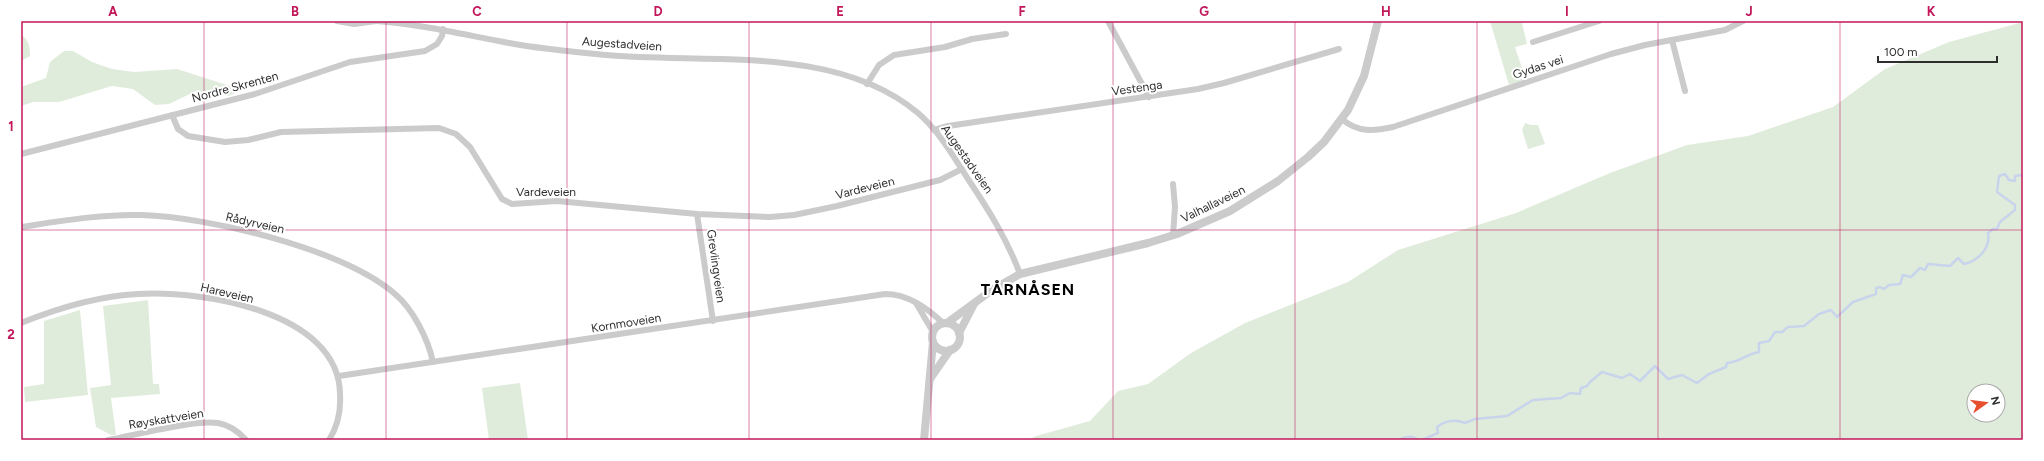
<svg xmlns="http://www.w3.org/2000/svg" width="2044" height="461" font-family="Figtree,sans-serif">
	<rect width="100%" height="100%" fill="#fff"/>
	<g fill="#e0ecdb" fill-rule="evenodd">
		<path d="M1490 21H1528L1522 23 1527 44 1515 47 1526 80 1509 85Z"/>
		<path d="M2023 22V440H1029L1036 436 1090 421 1118 391 1148 384 1191 353 1245 323 1348 282 1398 250 1516 213 1610 173 1687 145 1748 136 1833 107 1885 69 1949 42ZM1974 391H1998V415H1974Z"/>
		<path d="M21 35C29 39 30 48 30 56L21 61Z"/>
		<path d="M64 51H73L92 62 112 69 134 72 177 69 233 87 235 93 229 96 196 91 169 104 155 105 133 89 112 86 59 102H33L21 106V87L46 78 50 62Z"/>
		<path d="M1525 123 1531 125H1538L1545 144 1528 149 1522 130Z"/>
		<path d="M148 300 153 384H159L160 394 111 398 116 435H111L96 427 90 388 111 385 103 306Z"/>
		<path d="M80 310 88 395 25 402 24 387 44 384V321Z"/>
		<path d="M520 383 528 440H489L482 388Z"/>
	</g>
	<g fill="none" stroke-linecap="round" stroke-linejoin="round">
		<g stroke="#c7d4ec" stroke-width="2.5">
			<path d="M1399 440C1405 437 1413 435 1418 440"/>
			<path d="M1422 440 1438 433 1437 427C1446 420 1455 419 1465 423L1475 419 1507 416 1533 400 1561 398 1570 393 1580 394 1581 388 1587 386 1590 382 1602 372 1622 378 1630 374 1640 381 1655 366 1668 379 1682 375 1697 383 1709 374 1726 367 1727 363C1739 363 1746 354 1759 352V343L1769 341 1775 332H1782L1788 327 1804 326 1819 314 1831 310 1837 317 1853 302 1876 294V288L1880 287 1884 289 1889 285 1900 284 1903 275 1911 277 1920 268 1925 270 1928 264 1950 266 1958 258 1964 264C1978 261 1991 248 1988 233L1993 229H1997L2000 222 2015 210V205L1997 192 1999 176 2005 174 2009 180 2015 181V176L2022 175 2023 172"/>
		</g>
		<g stroke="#cbcbcb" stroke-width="6">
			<path d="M337 21 354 24 376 21"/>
			<path d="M376 21C421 24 465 35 509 43 541 49 574 52 606 55 706 64 836 44 918 113 939 131 953 156 968 179 988 209 1007 239 1020 274"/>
			<path d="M1108 21 1149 97"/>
			<path d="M1672 40 1685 91"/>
			<path d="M1533 42 1599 21"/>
			<path d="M867 84 879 65 894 55 945 47 972 39 1006 34"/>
			<path d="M172 115 178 129 188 136 225 142 248 140 281 132 439 128 456 134 470 147 502 199 512 204 557 201 697 214 770 217 794 215 837 206 940 180 962 169"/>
			<path d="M1342 119C1358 133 1374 131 1393 127L1611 54 1645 45 1725 30 1743 21"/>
			<path d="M934 130 948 126 1198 89 1224 83 1339 49"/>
			<path d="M21 154 255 94 350 62 425 51 437 44 442 36 443 29"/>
			<path d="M1173 184 1175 207 1173 236"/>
			<path d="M697 214 713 321"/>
			<path d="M21 227C61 221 101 214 141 215 210 217 343 249 395 294 413 309 428 339 433 362"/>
			<path d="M916 303 933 332"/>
			<path d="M21 323C58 308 98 296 138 294 200 290 339 311 340 394 341 410 338 426 329 440"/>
			<path d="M339 376 885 294C908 294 927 308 943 323"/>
			<path d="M108 440C136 435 191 420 218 423 229 425 239 432 246 440"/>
		</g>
		<g stroke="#cbcbcb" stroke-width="8">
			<path d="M947 323 992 290 1020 274 1148 243 1177 234 1230 211 1278 181 1308 157 1324 142 1348 110 1364 76 1378 21"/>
			<circle cx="946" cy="337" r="14"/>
			<path d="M959 333 974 304"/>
			<path d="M930 379 950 350"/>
			<path d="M924 440 933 342"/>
		</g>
	</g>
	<path fill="none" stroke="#c2185b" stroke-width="1" stroke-opacity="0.55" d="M204 21V440M386 21V440M567 21V440M749 21V440M931 21V440M1113 21V440M1295 21V440M1477 21V440M1658 21V440M1840 21V440M21 230H2023"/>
	<g text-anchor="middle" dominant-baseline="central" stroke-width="4" stroke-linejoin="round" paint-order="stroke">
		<g font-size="12" fill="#2e2e2e" stroke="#fff">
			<text transform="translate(622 44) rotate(4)">Augestadveien</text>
			<text transform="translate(1538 67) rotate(-18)">Gydas vei</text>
			<text transform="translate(235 87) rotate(-15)">Nordre Skrenten</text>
			<text transform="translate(1137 88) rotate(-8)">Vestenga</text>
			<text transform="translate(967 159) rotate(55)">Augestadveien</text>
			<text transform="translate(865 188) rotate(-14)">Vardeveien</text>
			<text x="546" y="192">Vardeveien</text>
			<text transform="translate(1213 204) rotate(-26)">Valhallaveien</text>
			<text transform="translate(255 223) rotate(13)">Rådyrveien</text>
			<text transform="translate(716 266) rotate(82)">Grevlingveien</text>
			<text transform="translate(227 293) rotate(13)">Hareveien</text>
			<text transform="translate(626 323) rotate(-9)">Kornmoveien</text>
			<text transform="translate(166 419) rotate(-9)">Røyskattveien</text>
		</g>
		<g font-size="16" font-weight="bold" letter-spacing="1" fill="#000" stroke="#fff">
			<text x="1028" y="289">TÅRNÅSEN</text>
		</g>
	</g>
	<rect width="2044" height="461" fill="none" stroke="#ffffff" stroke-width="44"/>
	<g transform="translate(1986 403) rotate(76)"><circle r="19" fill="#ffffff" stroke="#ababab"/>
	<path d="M0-3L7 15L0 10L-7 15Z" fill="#e6502f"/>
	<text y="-6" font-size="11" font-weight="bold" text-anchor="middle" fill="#2e2e2e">N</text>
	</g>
	<path d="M1878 56v6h119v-6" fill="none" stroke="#2e2e2e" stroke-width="2"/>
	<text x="1884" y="56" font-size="12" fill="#2e2e2e" stroke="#ffffff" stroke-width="3" paint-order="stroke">100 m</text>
	<rect x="22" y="22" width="2000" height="417" fill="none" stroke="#c2185b" stroke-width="1.5"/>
	<g font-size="13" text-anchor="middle" font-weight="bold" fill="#c2185b">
		<text x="113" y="16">A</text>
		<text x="295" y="16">B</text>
		<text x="477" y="16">C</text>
		<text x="658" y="16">D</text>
		<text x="840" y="16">E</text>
		<text x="1022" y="16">F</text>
		<text x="1204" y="16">G</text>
		<text x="1386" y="16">H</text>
		<text x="1567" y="16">I</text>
		<text x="1749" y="16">J</text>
		<text x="1931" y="16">K</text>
		<text x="11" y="131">1</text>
		<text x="11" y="339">2</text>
	</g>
</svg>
